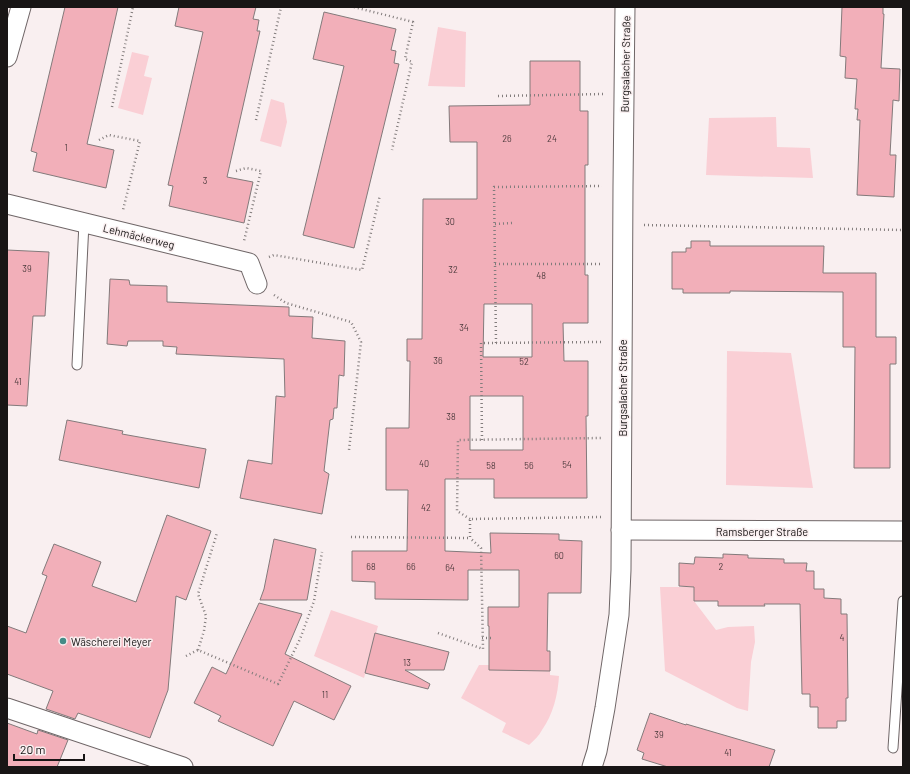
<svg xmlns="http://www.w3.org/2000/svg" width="910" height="774" font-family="Barlow,sans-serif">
	<rect width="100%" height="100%" fill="#f9eff0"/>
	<g fill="#facfd5">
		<path d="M438 27 466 32 465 87 428 86Z"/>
		<path d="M132 52 149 56 144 76 152 78 143 115 118 108Z"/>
		<path d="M271 99 284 103 287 122 281 147 260 141Z"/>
		<path d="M776 117 777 147 810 148 813 178 706 175 709 118Z"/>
		<path d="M727 351 791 353 813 488 726 485Z"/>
		<path d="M660 587H694V601L716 630 728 627 754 626 755 642 751 662 748 711 737 708 665 671Z"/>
		<path d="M331 610 378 626 364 678 314 656Z"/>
		<path d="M479 665H489V670L550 671V675L559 676C558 694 553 715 542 730 539 736 534 740 529 745L502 732 506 723 461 698Z"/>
	</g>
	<g fill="#f2afb9" stroke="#837a7b" fill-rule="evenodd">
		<path d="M65 7H118L87 144 114 150 106 188 33 171 37 153 31 151Z"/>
		<path d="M179 7H256L253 19 259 20 257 31H260L227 177 253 182 244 223 169 206 173 186 168 185 203 32 175 26Z"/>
		<path d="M842 7H883V14H884L881 68 900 69 899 101 893 100 890 155H896L894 197 857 195 860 120H857L858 109H855L857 79 845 78 846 57 840 56Z"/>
		<path d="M324 12 396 29 391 50 396 51 394 63 399 64 354 248 303 235 344 66 313 59Z"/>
		<path d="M530 61H580V111H588V165H585V275H588V323H563L564 361H588V416H586L587 498H494V479H445V551L491 553 490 533 559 534V540L582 541 581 593H548L547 651H550V671L489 670V626H488V607H519V570H468V600L375 599V582L352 581V551H407L408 490H386V428H409L410 361H407V339H422L423 199H477V142H450L449 106 530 105ZM484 304H532V357H483ZM470 396H523V450H470Z"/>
		<path d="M691 241H710V246H824L823 273H876V337H896V364H890V468H854L855 347H843V292L730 291V293H683V289H672V252H686V248H691Z"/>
		<path d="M7 250 49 252 45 316H33L27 406 7 405Z"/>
		<path d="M110 279 129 280 130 285 167 286V302L289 307V316L313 317 312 338 345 341 344 376 339 375 337 408H334L333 419 330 420 324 471 329 474 322 514 240 498 248 460 272 464 276 396 285 397 284 359 176 354 177 347 163 346V341H128L127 346 107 344Z"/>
		<path d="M67 420 123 431 122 434 206 449 199 488 59 460Z"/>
		<path d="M167 515 211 531 186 600 176 596 168 690 150 738 78 713 75 719 46 709 53 691 7 674V626L26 633 47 576 42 574 54 544 101 562 92 586 136 602Z"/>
		<path d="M274 539 316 549 307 600H260L264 589Z"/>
		<path d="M723 554 748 555V558L784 559V563H807L806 571H814V589H824V598L841 599V614H847L848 698H846V721H837V728H818V707H810V694H802L800 604H764L765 606H718V601H694V587L679 586V563L694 564 695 557 723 558Z"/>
		<path d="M259 603 302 614 285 654 351 686 334 720 294 701 273 746 218 721 221 716 194 703 212 667 226 674Z"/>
		<path d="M375 633 449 652 444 670H405L430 684 428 689 365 673Z"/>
		<path d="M650 713 686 725V724L775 750 769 767H668L642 759 644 753 637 750Z"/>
		<path d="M7 723 37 734 38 730 68 740 57 767H7Z"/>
	</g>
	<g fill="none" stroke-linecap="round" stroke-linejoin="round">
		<g stroke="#6f6667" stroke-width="11">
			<g id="service">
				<path d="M77 365 84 223"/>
				<path d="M893 748 903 601"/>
			</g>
		</g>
		<g stroke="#6f6667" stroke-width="21">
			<g id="minor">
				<path d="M7 57 21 7"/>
				<path d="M7 204 249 263 257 284"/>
				<path d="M621 530 903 531"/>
				<path d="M7 708 183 767"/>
				<path d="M592 767 597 751 605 708 619 615 621 570 623 186 625 7"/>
			</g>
		</g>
		<g stroke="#827c7c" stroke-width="2.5" stroke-dasharray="1 3" stroke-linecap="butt">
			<path d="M354 7 413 22 405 59 412 62 392 150"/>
			<path d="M498 96 603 94"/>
			<path d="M112 107 133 7"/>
			<path d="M256 120 281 7"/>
			<path d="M99 140 109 135 140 141 123 210"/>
			<path d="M236 171 246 168 261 171 244 241"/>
			<path d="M495 224 512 223"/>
			<path d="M644 225 903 230"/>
			<path d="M269 257 274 255 362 270 380 195"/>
			<path d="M495 264H603"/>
			<path d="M274 295 286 303 351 322 361 342 349 450"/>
			<path d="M496 343 494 187 602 186"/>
			<path d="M482 440 481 343 602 342"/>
			<path d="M470 519 457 511 458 440 601 438"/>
			<path d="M351 537 470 538V519L601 517"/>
			<path d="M438 633 483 649 481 548 470 538"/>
			<path d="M482 638H491"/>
			<path d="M198 650 204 631 206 616 198 594 217 533"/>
			<path d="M186 656 198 650 278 684 300 639 314 601 322 552"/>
		</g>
		<use href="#service" stroke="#fff" stroke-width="9"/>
		<use href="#minor" stroke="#fff" stroke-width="19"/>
	</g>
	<circle fill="#458c87" stroke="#f9eff0" stroke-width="1.5" cx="63" cy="641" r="4"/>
	<g text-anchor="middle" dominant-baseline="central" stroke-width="3" stroke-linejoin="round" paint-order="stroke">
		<g font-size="9" fill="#4e3c3e">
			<text x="507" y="138">26</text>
			<text x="552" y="138">24</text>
			<text x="66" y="147">1</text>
			<text x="205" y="180">3</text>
			<text x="450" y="221">30</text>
			<text x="27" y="268">39</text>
			<text x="453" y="269">32</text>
			<text x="541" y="275">48</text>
			<text x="464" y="327">34</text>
			<text x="438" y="360">36</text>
			<text x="524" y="361">52</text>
			<text x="18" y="381">41</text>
			<text x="451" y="416">38</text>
			<text x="424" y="463">40</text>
			<text x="567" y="464">54</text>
			<text x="491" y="465">58</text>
			<text x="529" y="465">56</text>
			<text x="426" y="507">42</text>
			<text x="559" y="555">60</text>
			<text x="371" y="566">68</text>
			<text x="411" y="566">66</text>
			<text x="721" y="566">2</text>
			<text x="450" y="567">64</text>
			<text x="842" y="637">4</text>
			<text x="407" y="662">13</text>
			<text x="325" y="694">11</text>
			<text x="659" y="734">39</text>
			<text x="728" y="752">41</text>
		</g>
		<g font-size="11" fill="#181515" stroke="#f9eff0">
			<text transform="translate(625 64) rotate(-89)">Burgsalacher Straße</text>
			<text transform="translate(139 236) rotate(14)">Lehmäckerweg</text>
			<text transform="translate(622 388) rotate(-90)">Burgsalacher Straße</text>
			<text x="762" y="531">Ramsberger Straße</text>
		</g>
		<g font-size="11" fill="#181515" stroke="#f9eff0" text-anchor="start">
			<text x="71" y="641">Wäscherei Meyer</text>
		</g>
	</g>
	<rect width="910" height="774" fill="none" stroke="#181515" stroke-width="16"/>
	<path d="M14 754v6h70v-6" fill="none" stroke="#181515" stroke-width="2"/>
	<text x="20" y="754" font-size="12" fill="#181515" stroke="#f9eff0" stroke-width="3" paint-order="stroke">20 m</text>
</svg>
